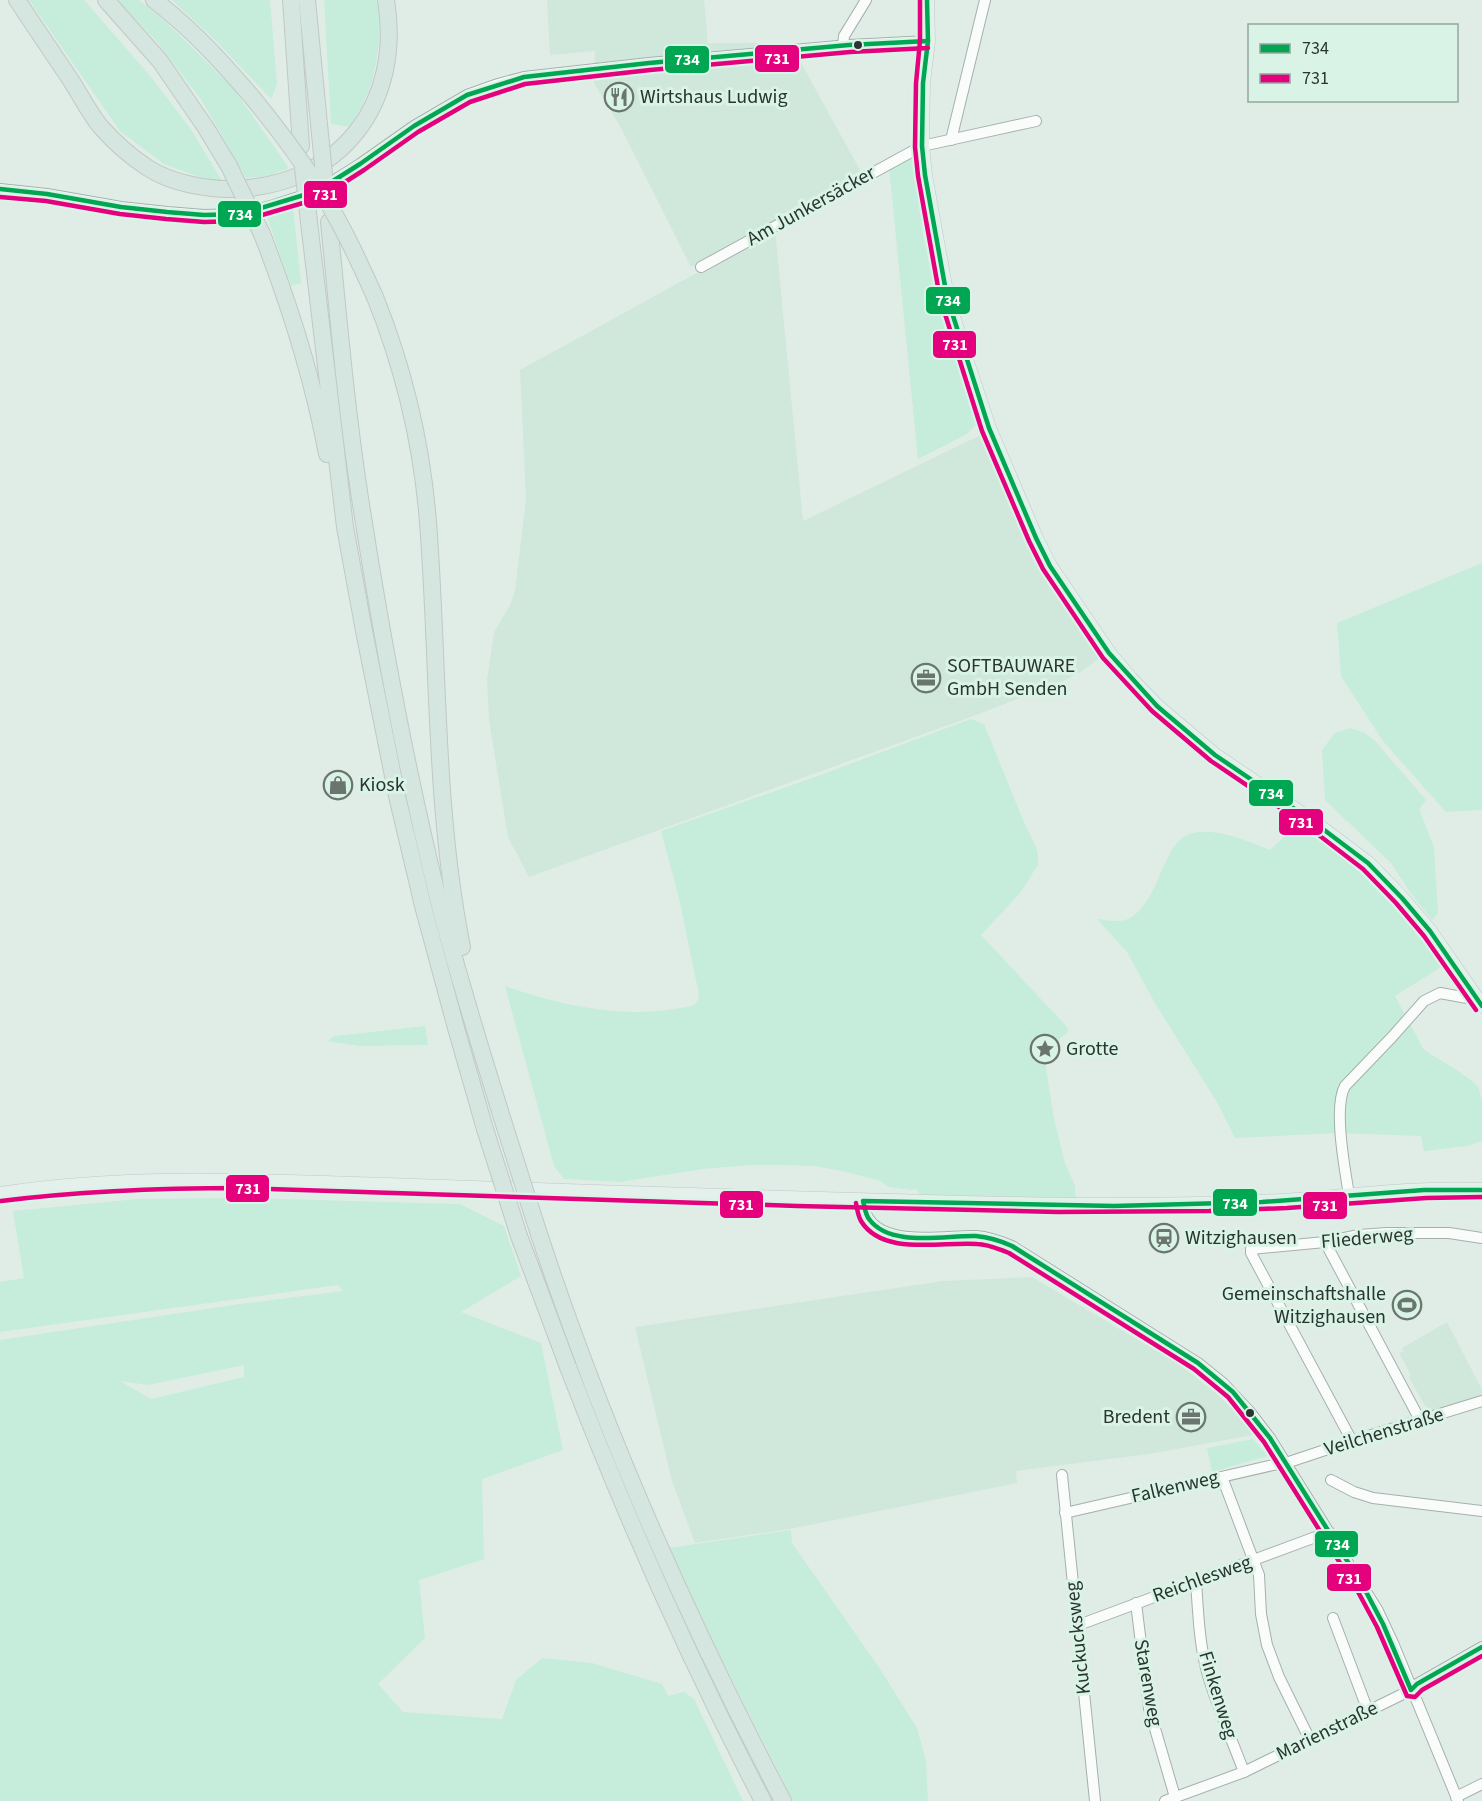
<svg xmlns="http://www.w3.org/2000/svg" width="1482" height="1801" font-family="'Source Sans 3',sans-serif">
	<rect width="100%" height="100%" fill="#e0ede7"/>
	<g fill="#d0e7dc">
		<path d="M547 0H704L708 43H790L865 179 691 267 621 128 594 83 595 51 550 55Z"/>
		<path d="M775 230 803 521 989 431 1019 503 1107 653 1082 671 1065 680 979 714 529 877 508 837 489 720 487 680 494 632 510 605 515 591 526 499 520 370Z"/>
		<path d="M1032 1277 1177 1363 1215 1392 1258 1434 1149 1454 1016 1471 1017 1483 790 1529 695 1543 672 1481 635 1327 943 1281Z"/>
		<path d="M1447 1322 1482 1390V1395L1429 1413 1409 1377 1411 1375 1399 1353 1404 1351 1402 1348Z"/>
	</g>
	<g fill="#c6ecdb" fill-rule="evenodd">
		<path d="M29 0H84L151 77 192 131 222 181 199 177 164 164 120 131Z"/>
		<path d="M117 0H139L166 22 233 88 289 168 268 176 246 178 202 101 157 42Z"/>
		<path d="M172 0H270L277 84 271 99 218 43Z"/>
		<path d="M324 0H376C384 23 377 71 368 93 363 105 356 116 350 127L331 124Z"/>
		<path d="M912 156 915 176H918L923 235 946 336 976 417 977 424 967 434 918 459 889 167Z"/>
		<path d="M293 207 301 283 291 286 267 217Z"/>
		<path d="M1482 563V810L1446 812 1383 741 1341 676 1337 623Z"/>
		<path d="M971 719 984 724 1023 820 1036 847 1038 857V865L1020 893 981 935 1068 1028 1067 1033 1047 1049 1044 1055 1054 1119 1065 1163 1075 1186 1076 1205 926 1202 916 1189 911 1190 889 1187 878 1180 842 1171 814 1166 776 1165H750L703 1169 620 1182 564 1179 554 1166 505 986C547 1001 593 1012 637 1012 654 1012 671 1009 688 1007 695 1005 698 1003 699 995L679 898 661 831 812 778Z"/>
		<path d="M1350 728 1363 732 1375 741 1426 800 1419 809 1434 847 1438 913 1432 920 1410 892 1391 863 1325 800 1322 750 1335 733Z"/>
		<path d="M1304 818 1367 864 1449 962 1395 996 1424 1050 1460 1072 1478 1086 1482 1101V1141L1467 1146 1424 1151 1421 1136 1338 1133 1235 1138 1217 1102 1156 1005 1127 952 1097 919C1105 920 1117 922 1125 920 1134 918 1143 907 1148 899 1159 882 1165 856 1178 842 1199 819 1247 841 1270 850Z"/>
		<path d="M425 1026 428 1045 359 1046 327 1041 335 1036Z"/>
		<path d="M243 1198 460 1204 504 1226 521 1276 461 1312 541 1343 563 1450 482 1479 484 1559 419 1580 425 1638 378 1684 403 1712 502 1719 516 1680 542 1658 592 1663 662 1684 668 1696 684 1692 694 1699 743 1801H0V1340L240 1304 343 1291 338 1285 0 1332V1282L24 1278 13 1211 137 1199ZM244 1365V1377L151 1399 120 1381 148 1385Z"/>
		<path d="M1253 1439 1268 1456 1212 1472 1207 1448Z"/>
		<path d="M791 1530 792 1543 880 1669 917 1728 926 1761 928 1801H793L705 1626 669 1548Z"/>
	</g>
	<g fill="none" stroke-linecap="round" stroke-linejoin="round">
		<g stroke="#a5b0ab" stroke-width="12">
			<g id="minor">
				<path d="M843 46 844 36 866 0"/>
				<path d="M951 140 985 0"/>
				<path d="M0 189 47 194 121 207 167 212 204 215 241 214 274 205 317 191 360 164 414 126 467 95 498 84 524 77 649 63 849 45 928 41"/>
				<path d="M701 267 922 146 1036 121"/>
				<path d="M1349 1195C1345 1170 1333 1107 1345 1086L1392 1037 1424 1001 1440 993 1478 1000"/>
				<path d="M863 1201C866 1251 942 1235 976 1236 989 1237 1000 1241 1012 1246L1198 1363 1224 1384 1250 1412 1270 1438 1378 1611 1393 1643 1458 1801"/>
				<path d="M1325 1242 1420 1420"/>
				<path d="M1352 1441 1251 1253V1249L1325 1242 1359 1235 1387 1233H1449L1482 1238"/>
				<path d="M1062 1475 1095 1801"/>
				<path d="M1222 1477 1259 1575 1261 1614 1267 1645 1279 1677 1310 1740"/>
				<path d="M1331 1480 1354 1492 1373 1498 1482 1511"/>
				<path d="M1065 1513 1273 1465 1286 1463 1352 1441 1482 1401"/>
				<path d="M1196 1581C1198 1610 1199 1640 1206 1668 1215 1703 1231 1737 1244 1772"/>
				<path d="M1136 1603 1149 1708 1175 1797"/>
				<path d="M1333 1618 1368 1711"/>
				<path d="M1076 1626 1329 1532"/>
				<path d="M1456 1797 1482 1784"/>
				<path d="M1165 1801 1244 1772 1411 1690 1417 1684 1482 1647"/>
			</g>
		</g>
		<g stroke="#c1c8c5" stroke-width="15">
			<g id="major">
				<path d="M927 0 928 41 923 83 922 146 925 175 947 297 966 359 989 428 1036 538 1050 566 1109 653 1131 679 1157 706 1215 755 1311 820 1368 863 1402 898 1430 931 1482 1006"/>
				<path d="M0 1194C127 1174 259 1181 387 1185 543 1190 700 1196 856 1200 991 1204 1125 1208 1259 1202 1333 1199 1407 1187 1482 1190"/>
			</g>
		</g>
		<g stroke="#c1c8c5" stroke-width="18">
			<g id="highway">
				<path d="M17 0C34 25 51 51 68 76 79 92 88 111 100 126 114 142 131 157 148 168 171 183 208 190 235 189 341 185 403 103 386 0"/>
				<path d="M106 0 160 61 206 128 229 166"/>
				<path d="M154 0C191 28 222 62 252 97"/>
				<path d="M291 0 301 146"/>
				<path d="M307 0 319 124"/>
				<path d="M309 222 345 527 364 631 397 796 423 906 456 1028 485 1129"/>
				<path d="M329 222C338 314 346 407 360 498 381 634 406 769 439 902 458 977 481 1050 504 1124"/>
				<path d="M262 234C290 306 313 379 327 454"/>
				<path d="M375 297C404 369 422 446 428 522 439 664 434 807 462 947"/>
				<path d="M529 1203C594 1409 682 1609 783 1801"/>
				<path d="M568 1367C625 1515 689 1660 763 1801"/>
			</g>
		</g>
		<use href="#minor" stroke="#fafcfb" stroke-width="10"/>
		<use href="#major" stroke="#e3f0eb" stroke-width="14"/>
		<use href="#highway" stroke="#d4e6df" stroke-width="16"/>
		<g stroke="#c1c8c5" stroke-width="18" stroke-linecap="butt">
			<g id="highway-bridge">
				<path d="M252 97C274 124 294 150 313 179 338 216 357 257 375 297"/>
				<path d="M319 124 326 195"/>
				<path d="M229 166 262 234"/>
				<path d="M303 168 309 222"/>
				<path d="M504 1124 529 1203"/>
				<path d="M485 1129 519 1236 568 1367"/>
			</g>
		</g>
		<use href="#highway-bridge" stroke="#d4e6df" stroke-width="16"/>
		<g stroke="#daf3e7" stroke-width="9">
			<g id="bus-1">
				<path d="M927 0 928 41 923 83 922 146 925 175 947 297 989 428 1036 538 1050 566 1109 653 1157 706 1215 755 1311 820 1368 863 1402 898 1430 931 1482 1006"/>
				<path d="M0 189 47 194 121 207 167 212 204 215 241 214 317 191 360 164 414 126 467 95 524 77 649 63 849 45 928 41"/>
				<path d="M1482 1190H1424L1262 1202 1114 1206 863 1201C865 1207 865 1214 869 1219 890 1248 945 1235 976 1236 988 1237 1001 1241 1012 1246L1198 1363 1233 1392 1270 1438 1363 1586 1383 1624 1411 1690 1417 1684 1482 1647"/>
			</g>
		</g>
		<g stroke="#daf3e7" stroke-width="9">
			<g id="bus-2">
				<path d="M920 0V41L916 83 915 147 918 176 940 298 982 431 1029 541 1043 569 1103 658 1152 711 1211 761 1307 826 1363 869 1396 903 1424 936 1476 1010"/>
				<path d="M0 197 46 201 120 214 166 219 204 222 242 221 320 198 364 170 418 132 470 102 525 84 650 70 850 52 928 48"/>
				<path d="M1 1201C81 1191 161 1188 242 1188L797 1206 1058 1212 1209 1211 1287 1208 1426 1198 1482 1197"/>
				<path d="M856 1203C857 1209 858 1216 861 1221 883 1257 943 1241 977 1244 988 1244 998 1249 1009 1253L1194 1369 1228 1397 1264 1442 1357 1590 1377 1627 1407 1696 1415 1697 1422 1690 1482 1656"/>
			</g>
		</g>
		<use href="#bus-1" stroke="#00a651" stroke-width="4.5"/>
		<use href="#bus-2" stroke="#e5007d" stroke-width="4.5"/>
	</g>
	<defs>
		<g id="restaurant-ring" transform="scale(1.5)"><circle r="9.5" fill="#daf3e7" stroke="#6a7570" stroke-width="1.5"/><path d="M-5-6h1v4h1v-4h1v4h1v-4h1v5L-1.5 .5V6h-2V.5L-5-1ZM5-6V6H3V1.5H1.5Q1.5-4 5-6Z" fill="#6a7570"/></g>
		<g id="office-ring" transform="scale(1.5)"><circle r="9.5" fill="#daf3e7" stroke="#6a7570" stroke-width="1.5"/><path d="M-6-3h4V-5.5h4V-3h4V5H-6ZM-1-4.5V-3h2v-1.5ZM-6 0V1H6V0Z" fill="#6a7570"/></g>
		<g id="shop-ring" transform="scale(1.5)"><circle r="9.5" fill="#daf3e7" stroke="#6a7570" stroke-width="1.5"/><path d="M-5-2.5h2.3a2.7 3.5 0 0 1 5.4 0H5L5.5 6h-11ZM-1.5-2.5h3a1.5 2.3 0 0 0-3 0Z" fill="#6a7570"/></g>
		<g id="sight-ring" transform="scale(1.5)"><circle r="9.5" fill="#daf3e7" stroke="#6a7570" stroke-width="1.5"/><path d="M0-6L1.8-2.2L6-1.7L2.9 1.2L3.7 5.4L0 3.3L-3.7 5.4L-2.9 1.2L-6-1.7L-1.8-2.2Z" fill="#6a7570"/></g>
		<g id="station-ring" transform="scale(1.5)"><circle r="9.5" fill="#daf3e7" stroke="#6a7570" stroke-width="1.5"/><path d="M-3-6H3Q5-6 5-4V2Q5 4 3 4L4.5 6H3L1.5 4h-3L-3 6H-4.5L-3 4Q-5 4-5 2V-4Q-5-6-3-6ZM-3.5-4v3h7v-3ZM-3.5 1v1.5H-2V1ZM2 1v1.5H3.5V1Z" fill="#6a7570"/></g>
		<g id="stadium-ring" transform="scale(1.5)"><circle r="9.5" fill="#daf3e7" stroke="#6a7570" stroke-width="1.5"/><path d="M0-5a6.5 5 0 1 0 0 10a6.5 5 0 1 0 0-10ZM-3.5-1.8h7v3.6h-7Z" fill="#6a7570"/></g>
	</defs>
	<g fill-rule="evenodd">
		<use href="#restaurant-ring" x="619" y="97"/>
		<use href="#office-ring" x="926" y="678"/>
		<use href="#shop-ring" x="338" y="785"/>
		<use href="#sight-ring" x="1045" y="1049"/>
		<use href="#station-ring" x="1164" y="1238"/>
		<use href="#stadium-ring" x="1407" y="1305"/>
		<use href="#office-ring" x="1191" y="1417"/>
	</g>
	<g fill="#2a3430" stroke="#daf3e7" stroke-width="2">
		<circle cx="858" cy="45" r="5"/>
		<circle cx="1250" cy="1413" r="5"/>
	</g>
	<g text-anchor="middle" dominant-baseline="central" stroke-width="6" stroke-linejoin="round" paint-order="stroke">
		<g font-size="20" fill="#2a3430" stroke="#daf3e7" text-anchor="start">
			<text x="640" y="97">Wirtshaus Ludwig</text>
			<text x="947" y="666">SOFTBAUWARE<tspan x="947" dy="23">GmbH Senden</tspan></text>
			<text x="359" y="785">Kiosk</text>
			<text x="1066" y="1049">Grotte</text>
			<text x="1185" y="1238">Witzighausen</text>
			<text x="1386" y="1294" text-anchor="end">Gemeinschaftshalle<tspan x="1386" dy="23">Witzighausen</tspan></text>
			<text x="1170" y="1417" text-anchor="end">Bredent</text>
		</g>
		<g font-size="20" fill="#2a3430" stroke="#daf3e7">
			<text transform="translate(811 206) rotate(-29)">Am Junkersäcker</text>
			<text transform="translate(1367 1238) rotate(-5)">Fliederweg</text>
			<text transform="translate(1384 1432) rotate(-17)">Veilchenstraße</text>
			<text transform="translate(1175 1487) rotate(-13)">Falkenweg</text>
			<text transform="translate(1202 1579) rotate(-20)">Reichlesweg</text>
			<text transform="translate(1078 1638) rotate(-96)">Kuckucksweg</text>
			<text transform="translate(1148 1683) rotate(80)">Starenweg</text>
			<text transform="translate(1218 1695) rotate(73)">Finkenweg</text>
			<text transform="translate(1327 1731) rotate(-26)">Marienstraße</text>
		</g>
	</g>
	<g stroke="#daf3e7" stroke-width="2">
		<rect x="754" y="44" width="46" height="29" rx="6" fill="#e5007d"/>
		<rect x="664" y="45" width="46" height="29" rx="6" fill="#00a651"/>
		<rect x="303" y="180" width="45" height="29" rx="6" fill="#e5007d"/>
		<rect x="217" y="200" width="45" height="28" rx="6" fill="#00a651"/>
		<rect x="925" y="286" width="46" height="29" rx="6" fill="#00a651"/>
		<rect x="932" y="330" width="45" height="29" rx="6" fill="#e5007d"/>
		<rect x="1248" y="779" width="46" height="28" rx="6" fill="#00a651"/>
		<rect x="1278" y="808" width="46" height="28" rx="6" fill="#e5007d"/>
		<rect x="225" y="1174" width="45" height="29" rx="6" fill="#e5007d"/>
		<rect x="1212" y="1188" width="46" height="29" rx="6" fill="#00a651"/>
		<rect x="719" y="1190" width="45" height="29" rx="6" fill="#e5007d"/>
		<rect x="1302" y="1191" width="46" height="29" rx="6" fill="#e5007d"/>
		<rect x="1314" y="1530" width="45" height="28" rx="6" fill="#00a651"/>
		<rect x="1326" y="1563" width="46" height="29" rx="6" fill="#e5007d"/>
	</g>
	<g font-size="16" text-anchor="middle" font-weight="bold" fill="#fff">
		<text x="777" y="64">731</text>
		<text x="687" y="65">734</text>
		<text x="325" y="200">731</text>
		<text x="240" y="220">734</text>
		<text x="948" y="306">734</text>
		<text x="955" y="350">731</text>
		<text x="1271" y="799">734</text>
		<text x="1301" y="828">731</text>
		<text x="248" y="1194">731</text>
		<text x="1235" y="1209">734</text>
		<text x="741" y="1210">731</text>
		<text x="1325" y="1211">731</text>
		<text x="1337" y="1550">734</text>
		<text x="1349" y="1584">731</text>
	</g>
	<rect x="1248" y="24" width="210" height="78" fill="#daf3e7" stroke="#94a79e" stroke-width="1.5"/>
	<rect x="1260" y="44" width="30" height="9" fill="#00a651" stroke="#94a79e" stroke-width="1.5"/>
	<text x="1302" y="54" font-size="18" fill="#2a3430">734</text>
	<rect x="1260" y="74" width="30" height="9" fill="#e5007d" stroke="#94a79e" stroke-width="1.5"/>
	<text x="1302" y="84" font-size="18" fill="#2a3430">731</text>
</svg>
